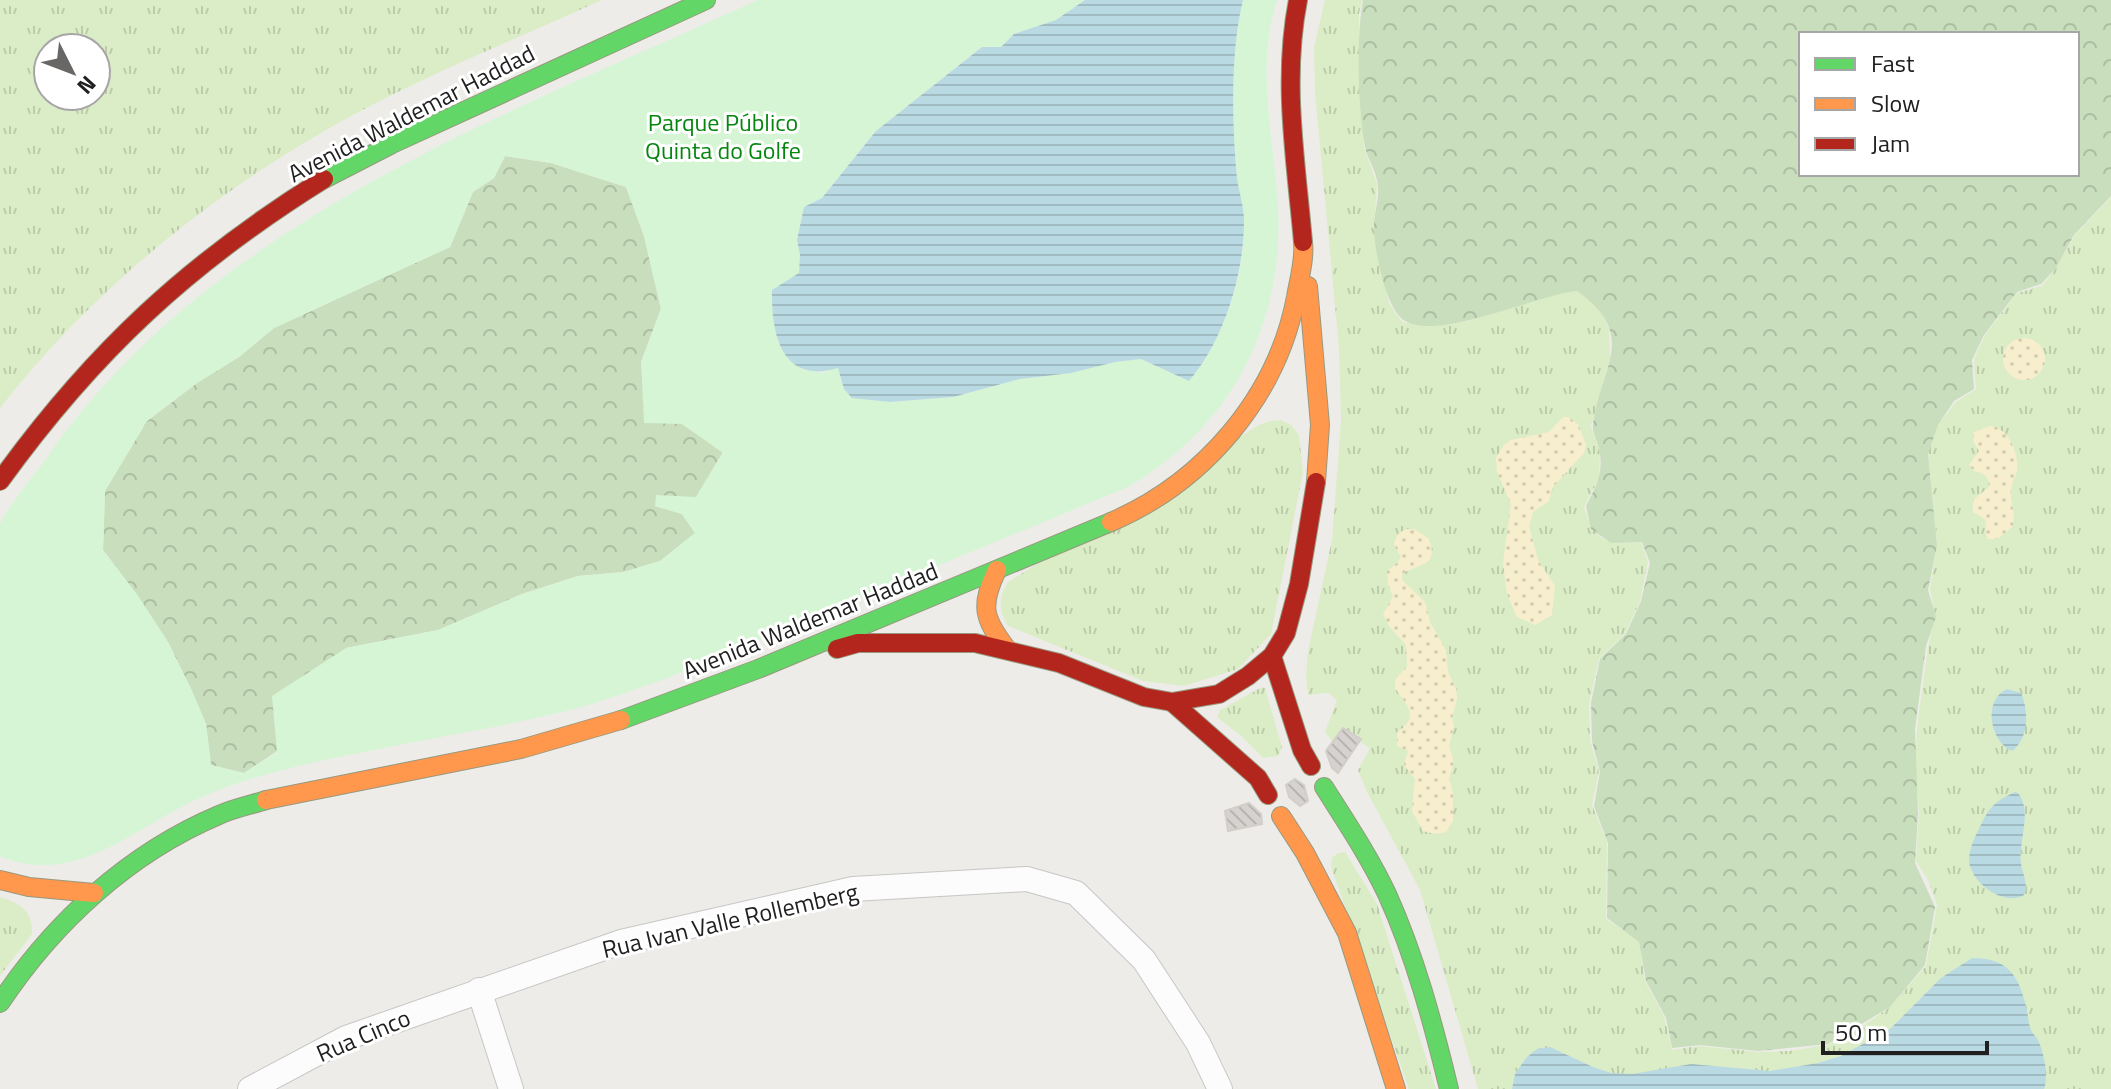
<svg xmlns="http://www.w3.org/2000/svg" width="2111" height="1089" font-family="'Titillium Web',sans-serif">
	<defs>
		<pattern id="grass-tufts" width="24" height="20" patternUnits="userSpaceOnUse" patternTransform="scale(2)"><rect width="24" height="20" fill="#dbedc6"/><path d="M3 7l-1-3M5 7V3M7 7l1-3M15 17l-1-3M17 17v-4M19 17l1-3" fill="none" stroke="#bccbaa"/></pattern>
		<pattern id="forest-crowns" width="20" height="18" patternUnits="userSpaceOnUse" patternTransform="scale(2)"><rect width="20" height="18" fill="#c9debc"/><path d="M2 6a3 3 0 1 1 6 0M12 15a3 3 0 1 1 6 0" fill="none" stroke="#acbea1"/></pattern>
		<pattern id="sand-dots" width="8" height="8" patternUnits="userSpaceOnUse" patternTransform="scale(2)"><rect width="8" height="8" fill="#f7eecd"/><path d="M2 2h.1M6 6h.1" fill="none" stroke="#d3ccb0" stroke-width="1.8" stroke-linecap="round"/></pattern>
		<pattern id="water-rules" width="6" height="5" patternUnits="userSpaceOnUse" patternTransform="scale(2)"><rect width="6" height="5" fill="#badae3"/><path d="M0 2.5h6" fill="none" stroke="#a0bbc2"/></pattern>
		<pattern id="building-back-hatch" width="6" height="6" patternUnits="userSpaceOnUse" patternTransform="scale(2)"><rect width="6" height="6" fill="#d5d2d0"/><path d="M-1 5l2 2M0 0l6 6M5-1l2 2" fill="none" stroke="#b7b4b2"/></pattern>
	</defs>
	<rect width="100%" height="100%" fill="#eeece9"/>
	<g fill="url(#grass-tufts)" fill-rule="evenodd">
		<path d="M0 0H602C519 38 433 72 353 115 218 188 95 287 0 408ZM48 48H96V96H48Z"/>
		<path d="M1325 0H1362L1359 13V75L1364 147 1377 184 1374 228 1389 303 1402 322C1464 337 1517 298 1577 291L1599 306 1609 329 1610 359 1591 426 1600 452 1599 478 1584 507C1595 543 1605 544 1641 542L1648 562 1640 601 1625 634 1599 659 1589 704 1590 740 1599 771 1592 805 1607 842 1606 919 1639 941 1645 981 1664 1016 1672 1050 1698 1046 1758 1052 1789 1051 1827 1045 1860 1028 1890 1007 1926 966 1937 905 1928 880 1916 861 1919 813 1915 769 1917 727 1928 647 1935 616 1930 588 1937 544 1928 453 1938 425 1956 402 1976 389 1974 359 1985 335 2017 293 2042 286 2056 268 2075 235 2111 197V1089H1478L1420 890 1367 792 1358 770 1370 748 1347 734 1337 747 1325 732 1337 700 1328 693 1308 695 1306 675 1308 651 1332 540 1341 421 1339 349 1315 93 1314 47Z"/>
		<path d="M1281 420 1291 425 1299 435 1303 472 1271 634 1238 669 1184 686 1143 681 1008 626C998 611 998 597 1008 582L1259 425 1270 421Z"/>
		<path d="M1262 687 1265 688 1282 747 1278 756 1263 758 1240 735 1217 717 1220 710Z"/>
		<path d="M1345 852 1377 904 1436 1089H1409L1331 867 1332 858 1338 853Z"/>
		<path d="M0 897C20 903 33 911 32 934L0 976Z"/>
	</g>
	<g fill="url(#forest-crowns)" fill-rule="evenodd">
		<path d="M1363 0H2111V196L2074 235 2056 268 2041 284 2017 292 1984 335 1972 360 1974 389 1954 401 1938 425 1928 454 1937 545 1928 590 1936 617 1926 646 1915 729 1918 814 1915 863 1935 907 1925 965 1890 1007 1828 1044 1758 1051 1700 1045 1672 1048 1666 1018 1646 981 1639 942 1607 918 1608 843 1594 806 1600 772 1592 741 1591 703 1600 659 1626 634 1641 601 1650 563 1642 542 1611 543 1591 529 1586 506C1597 485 1604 472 1599 448 1597 440 1592 432 1593 424 1601 366 1639 335 1577 291 1536 295 1439 341 1405 321 1386 310 1375 252 1374 230 1373 216 1379 202 1378 188 1378 174 1368 160 1365 147 1358 110 1356 37 1363 0ZM1801 34H2077V174H1801Z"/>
		<path d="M505 156 551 163 626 187 644 236 661 309 641 362 682 424 723 452 696 497 655 506 682 514 695 533 660 561 624 572 578 576 522 594 438 630 346 648 277 751 244 773 211 765 206 724 192 691 168 642 138 596 103 550 105 491 147 421 197 383 239 357 274 328 450 247 473 192 494 178Z"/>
	</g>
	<g fill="url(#sand-dots)">
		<circle cx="2024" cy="359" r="21"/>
		<path d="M1563 417H1568L1578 424 1586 445 1584 453 1553 487 1549 501 1533 512 1529 526 1538 560 1555 586 1552 615 1535 625 1517 617 1507 594 1503 563 1511 504 1497 472 1496 458 1504 445 1511 440 1549 432Z"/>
		<path d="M1990 426C2008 427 2019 453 2017 470 2015 479 2010 486 2011 495 2011 506 2016 514 2013 526L1998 539H1988L1985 532 1986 520 1973 512V500L1989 487C1988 475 1985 474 1974 471L1969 465 1979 451 1973 441 1974 432Z"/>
		<path d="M1407 529H1414L1428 538C1442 568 1415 563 1402 575V580L1425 602 1430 622 1446 650 1448 672 1456 689 1457 699 1452 718 1454 726 1449 746 1454 762 1449 779 1453 793V821L1446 832 1435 834 1423 831 1412 811 1415 779 1404 765 1408 751 1397 746V732C1420 718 1408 705 1395 689V680L1407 666 1406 645 1389 626 1383 614 1393 597 1388 584 1387 571 1397 563 1401 557 1394 545C1396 536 1398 532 1407 529Z"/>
	</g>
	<path fill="#d5f5d5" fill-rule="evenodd" d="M758 0H1085L1056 20 1014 34 1001 47H982L876 131 822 198 804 207 797 240 800 255 799 274 785 283 776 327 779 344 802 369 822 373 838 367 844 389 852 397 890 402 953 397 1020 379 1071 373 1115 362 1141 359 1189 381C1224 340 1245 275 1244 221 1244 207 1239 192 1237 178 1231 124 1230 53 1243 0H1277C1274 12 1270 24 1269 36 1261 92 1275 150 1278 207 1284 325 1231 427 1128 487L667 678C642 687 617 696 592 704 536 720 477 730 420 741 347 756 271 767 202 797 138 824 77 889 0 856 0 771 0 686 0 601 0 586 0 535 0 524 5 511 38 470 48 456 212 220 507 115 758 0ZM505 156 551 163 626 187 644 236 661 309 641 362 644 423 682 424 723 453 696 497 656 495 655 506 682 514 695 533 660 561 624 572 578 576 522 594 438 630 346 648 272 696 277 752 244 773 211 765 206 724 192 691 168 642 138 596 103 550 105 491 147 421 197 383 239 357 274 328 450 247 473 192 494 178Z"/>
	<g fill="url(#water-rules)">
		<path d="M1085 0H1243C1230 52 1232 125 1237 178 1239 192 1244 207 1244 221 1244 275 1224 340 1189 381L1141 359 1115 362 1071 373 1020 379 953 397 890 402 852 398 844 389 838 368C782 385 771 335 772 290L799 273 800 255 797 240 804 207 822 198 876 131 982 47H1001L1014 34 1056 20Z"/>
		<path d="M2007 689 2021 693C2029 711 2029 738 2012 751 1990 742 1982 700 2007 689Z"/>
		<path d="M2015 792 2018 793C2033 812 2018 841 2021 864 2023 875 2029 885 2024 895 2004 907 1971 883 1969 861 1969 853 1972 844 1975 837 1987 813 1988 804 2015 792Z"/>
		<path d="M1972 958C2006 958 2018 973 2026 1006 2028 1013 2028 1023 2031 1030 2033 1034 2036 1037 2038 1040 2044 1053 2049 1076 2044 1089H1512L1515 1074 1526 1058 1537 1049 1550 1047 1593 1067 1611 1073 1632 1074 1691 1064 1770 1071 1818 1063 1841 1056 1890 1029 1941 978Z"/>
	</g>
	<g fill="url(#building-back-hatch)" stroke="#d2ceca" stroke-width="2">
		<path d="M1343 728 1361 739 1338 773 1332 768 1326 751Z"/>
		<path d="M1295 779 1304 785 1308 801 1300 806 1289 797 1286 785Z"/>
		<path d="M1249 803 1261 814 1262 824 1228 831 1225 811Z"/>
	</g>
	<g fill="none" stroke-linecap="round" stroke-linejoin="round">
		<g stroke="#c7c6c5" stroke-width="26">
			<g id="street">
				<path d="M479 990 511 1089"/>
				<path d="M250 1089 346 1038 621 942 853 889 1027 879 1076 893 1144 960 1198 1043 1220 1089"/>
			</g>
		</g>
		<g stroke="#97997f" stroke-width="20">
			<g id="fast">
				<path d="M324 179 392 144 706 0"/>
				<path d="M621 720 758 669 1111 522"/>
				<path d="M1324 787C1346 822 1369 856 1387 894 1415 956 1433 1023 1449 1089"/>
				<path d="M0 1003C54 922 129 853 219 815 234 808 251 805 266 800"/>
			</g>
		</g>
		<g stroke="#97997f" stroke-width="20">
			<g id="slow">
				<path d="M1308 286 1320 425 1316 482"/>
				<path d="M1111 522C1204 482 1277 397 1296 297 1299 279 1305 260 1303 242"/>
				<path d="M997 570C980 606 983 618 1007 649"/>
				<path d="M266 800 521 749 621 720"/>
				<path d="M1281 816 1305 853 1347 933 1396 1089"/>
				<path d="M0 880 29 887 94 893"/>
			</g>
		</g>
		<g stroke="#97997f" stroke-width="20">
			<g id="jam">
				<path d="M1298 0C1282 81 1296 161 1303 242"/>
				<path d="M0 481C93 352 189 263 324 179"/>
				<path d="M837 649 858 643H975L1059 663 1144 697 1172 702 1219 694 1248 676 1272 656 1286 633 1299 584 1316 482"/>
				<path d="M1272 656 1302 750 1311 766"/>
				<path d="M1172 702 1258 778 1268 795"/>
			</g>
		</g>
		<use href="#street" stroke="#fcfcfc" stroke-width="24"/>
		<use href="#fast" stroke="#63d668" stroke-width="18"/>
		<use href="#slow" stroke="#ff974d" stroke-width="18"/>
		<use href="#jam" stroke="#b3261e" stroke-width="18"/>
	</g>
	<g text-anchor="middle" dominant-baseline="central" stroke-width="6" stroke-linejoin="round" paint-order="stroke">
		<g font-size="24" fill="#202020" stroke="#fff">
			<text transform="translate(411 113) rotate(-27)">Avenida Waldemar Haddad</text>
			<text transform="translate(810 620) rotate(-22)">Avenida Waldemar Haddad</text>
			<text transform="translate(730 920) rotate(-13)">Rua Ivan Valle Rollemberg</text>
			<text transform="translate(363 1035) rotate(-23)">Rua Cinco</text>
		</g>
		<g font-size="24" fill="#06860f" stroke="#fff">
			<text x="723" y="122">Parque Público<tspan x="723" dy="28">Quinta do Golfe</tspan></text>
		</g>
	</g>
	<rect x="1799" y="32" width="280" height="144" fill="#ffffff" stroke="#a6a6a6" stroke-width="2"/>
	<rect x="1815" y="58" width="40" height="12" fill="#63d668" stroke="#a6a6a6" stroke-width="2"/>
	<text x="1871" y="72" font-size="24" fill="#202020">Fast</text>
	<rect x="1815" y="98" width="40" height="12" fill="#ff974d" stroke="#a6a6a6" stroke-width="2"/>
	<text x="1871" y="112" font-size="24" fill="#202020">Slow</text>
	<rect x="1815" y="138" width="40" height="12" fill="#b3261e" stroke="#a6a6a6" stroke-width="2"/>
	<text x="1871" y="152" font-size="24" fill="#202020">Jam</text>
	<g transform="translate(72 72) rotate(132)"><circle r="38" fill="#ffffff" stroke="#a6a6a6" stroke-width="2"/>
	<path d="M0-6L14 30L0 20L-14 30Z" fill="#686766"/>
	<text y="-12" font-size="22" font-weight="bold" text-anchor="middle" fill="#202020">N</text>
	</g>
	<path d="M1823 1041v12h164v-12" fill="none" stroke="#202020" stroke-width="4"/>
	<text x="1835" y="1041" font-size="24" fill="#202020" stroke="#ffffff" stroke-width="6" paint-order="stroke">50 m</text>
</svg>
